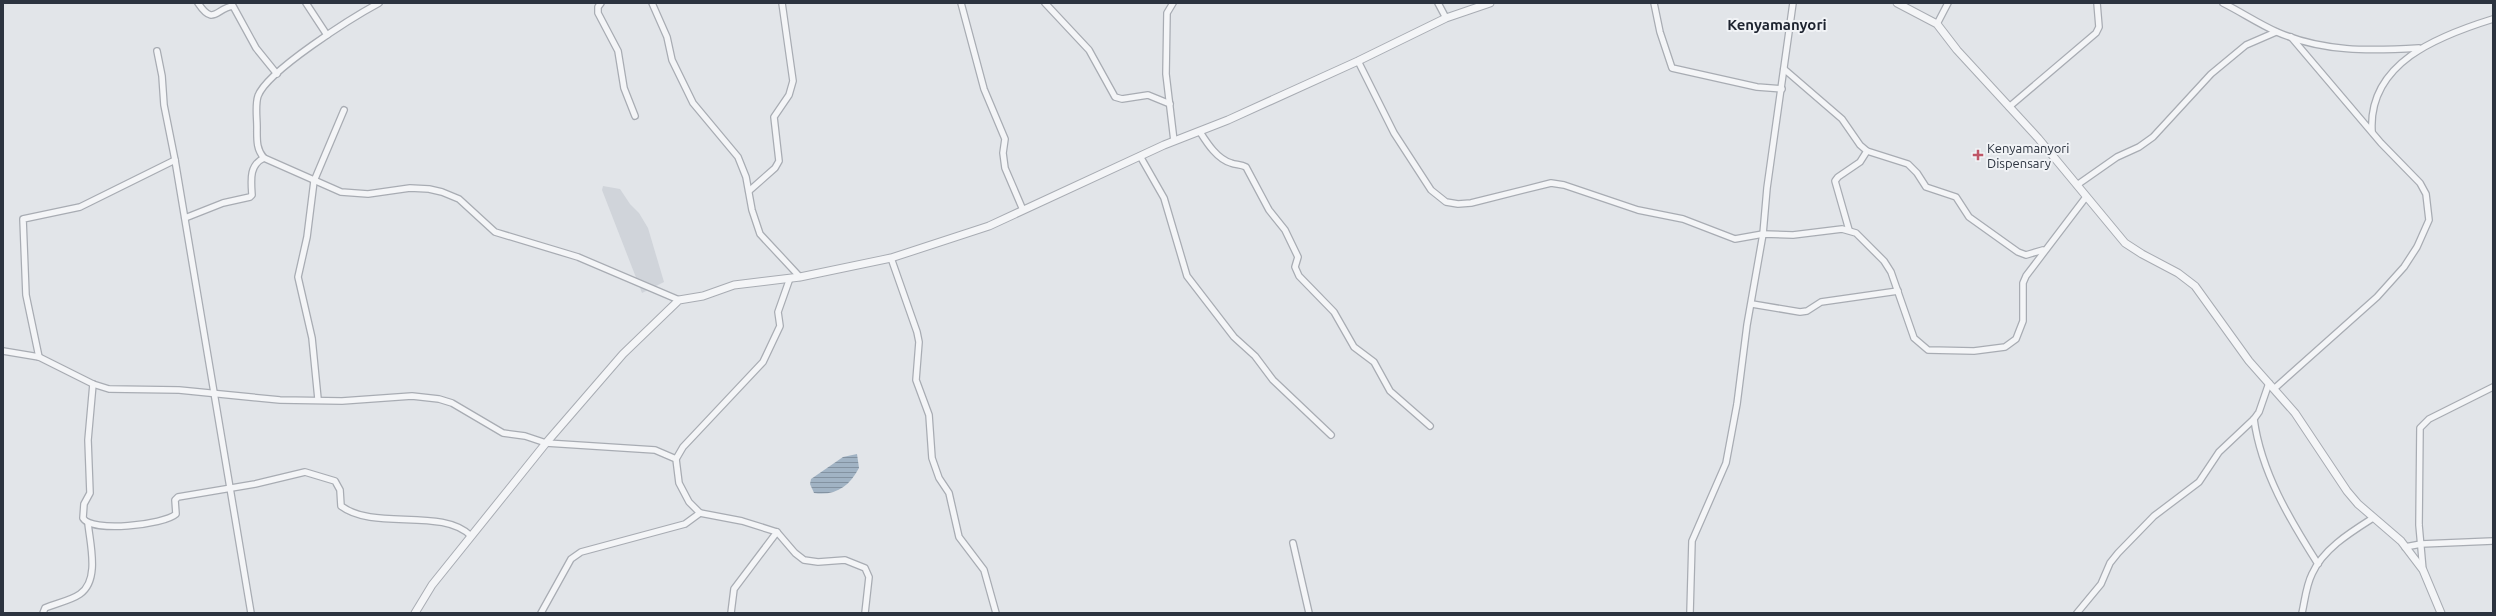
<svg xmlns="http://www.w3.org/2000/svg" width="2496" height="616" font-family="Ubuntu,sans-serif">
	<defs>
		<pattern id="water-rules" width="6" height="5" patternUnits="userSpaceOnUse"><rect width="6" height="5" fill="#a1b3c4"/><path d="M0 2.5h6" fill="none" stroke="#8392a1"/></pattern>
	</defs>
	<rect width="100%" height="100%" fill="#e2e5e9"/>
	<path fill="#d0d4da" d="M603 186 620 189 630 204 639 213 648 228 664 282 642 293 602 190Z"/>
	<path fill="url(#water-rules)" d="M857 454 859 468C849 487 835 496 814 493L810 484 811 479 843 457Z"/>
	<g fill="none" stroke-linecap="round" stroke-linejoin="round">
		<g stroke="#a8acb3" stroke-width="8">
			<g id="minor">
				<path d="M198 3C214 27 216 8 233 6L256 48 277 74"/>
				<path d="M306 3 327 35"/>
				<path d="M379 3C353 17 267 71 258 96 255 105 257 117 257 127 257 139 256 149 264 158L341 192 368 194 410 188 429 189 442 192 459 199 495 232 578 257 679 300"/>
				<path d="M601 3 598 7V13L618 51 624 88 635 116"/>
				<path d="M652 3 667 37 672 60 693 103 738 157 746 177 752 210 760 234 800 277"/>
				<path d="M961 3 984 89 1005 139 1003 153 1005 168 1023 210"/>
				<path d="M1045 3 1089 50 1115 97 1122 99 1148 95 1170 104"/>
				<path d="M1173 3 1167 13 1166 74 1174 141"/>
				<path d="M1438 3 1446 18"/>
				<path d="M1654 3 1660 32 1672 68 1757 87 1782 89"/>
				<path d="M2223 3C2241 12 2259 24 2277 32 2323 52 2369 51 2419 48"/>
				<path d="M1937 24 1948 3"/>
				<path d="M157 51 162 76 164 105 175 160 251 613"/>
				<path d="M1358 61 1394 133 1431 190 1446 202 1458 204 1471 203 1551 183 1564 185 1638 210 1683 219 1735 239 1763 234 1793 235 1842 229 1856 233 1884 261 1891 272 1914 338 1928 350 1974 351 2005 347 2016 339 2023 321V283L2026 276 2086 197"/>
				<path d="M1784 69 1842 119 1860 145 1867 151 1908 164 1917 173 1926 187 1956 197 1969 217 2018 252 2026 255 2043 250"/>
				<path d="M2009 107 2096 33 2099 27 2097 3"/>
				<path d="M2372 131C2368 63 2438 36 2493 19"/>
				<path d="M1200 132C1207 143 1217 159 1231 163 1236 165 1241 164 1246 167L1269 210 1285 230 1298 257 1295 267 1299 276 1334 312 1354 347 1374 362 1390 391 1430 426"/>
				<path d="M1140 156 1164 198 1187 276 1234 337 1255 356 1273 380 1331 435"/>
				<path d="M2077 185 2117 157 2139 147 2153 137 2211 74 2246 45 2276 32"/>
				<path d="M749 191 775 168 779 161 774 117 789 95 793 81 782 3"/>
				<path d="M185 218 223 203 250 197 252 195C251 180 249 165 264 158"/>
				<path d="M1849 230 1835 181 1838 177 1860 162 1867 151"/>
				<path d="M891 258 917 332 919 342 916 380 929 415 932 458 939 478 949 493 959 537 984 570 996 613"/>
				<path d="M1752 304 1800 312 1807 311 1821 302 1898 291"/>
				<path d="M3 351 39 357 93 384 109 389 179 390 280 400 342 401 412 396 439 399 452 403 503 433 525 436 546 443 655 450 676 459 679 483 689 502 700 513 742 521 777 532 795 553 804 560 818 562 845 560 865 568 869 577 865 613"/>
				<path d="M39 357 26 295 23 219 80 207 175 160"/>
				<path d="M93 384 88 440 90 493 84 504 83 518C91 533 164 525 176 514L175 500 178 497 255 484 305 472 335 481 340 490 341 506C374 531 443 507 471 536"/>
				<path d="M2275 388 2377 297 2404 267 2417 247 2429 220 2426 194 2420 183 2381 143 2291 37"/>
				<path d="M318 399 312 338 298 277 307 237 314 181 344 110"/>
				<path d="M2254 419C2261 472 2290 520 2318 564"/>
				<path d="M676 459 683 447 763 362 780 326 778 312 790 278"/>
				<path d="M1293 543 1309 613"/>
				<path d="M2405 547 2421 544 2493 541"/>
				<path d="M2423 570 2419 525 2420 428 2429 419 2493 387"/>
				<path d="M43 613 45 608C56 603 70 601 80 594 100 580 90 544 88 523"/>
				<path d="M541 613 571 559 581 552 685 524 700 513"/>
				<path d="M731 613 734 589 777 532"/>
				<path d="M1690 613 1692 541 1726 463 1737 404 1747 325 1763 234 1767 188 1793 3"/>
				<path d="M2077 613 2101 584 2110 563 2118 553 2154 516 2199 482 2219 452 2254 419 2259 412 2269 383"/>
				<path d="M2302 613C2305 600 2306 586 2312 574 2323 549 2351 532 2373 518"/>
			</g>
		</g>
		<g stroke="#a8acb3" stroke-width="9">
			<g id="tertiary">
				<path d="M1897 3 1937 24 1957 50 2038 138 2125 243 2142 254 2178 273 2195 286 2249 361 2295 413 2347 491 2358 504 2401 541 2423 570 2441 613"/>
				<path d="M415 613 432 585 546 443 623 354 679 300 703 296 734 285 800 277 891 258 989 226 1164 145 1228 120 1358 61 1446 18 1490 3"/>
			</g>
		</g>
		<use href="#minor" stroke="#f4f5f7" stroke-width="5.5"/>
		<use href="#tertiary" stroke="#f4f5f7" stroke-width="7"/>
	</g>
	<path fill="#bf5667" stroke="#f1f3f6" stroke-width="1.5" d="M1976 149h4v4h4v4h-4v4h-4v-4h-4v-4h4z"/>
	<g text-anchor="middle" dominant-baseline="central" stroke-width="4" stroke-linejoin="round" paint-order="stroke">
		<g font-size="13" fill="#2c333f" stroke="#f1f3f6" text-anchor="start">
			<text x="1987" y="148">Kenyamanyori<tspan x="1987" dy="15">Dispensary</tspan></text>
		</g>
		<g font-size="15" font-weight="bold" fill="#1e2430" stroke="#f1f3f6">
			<text x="1777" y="24">Kenyamanyori</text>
		</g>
	</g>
	<rect width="2496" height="616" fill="none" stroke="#2c333f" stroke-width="8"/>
</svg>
